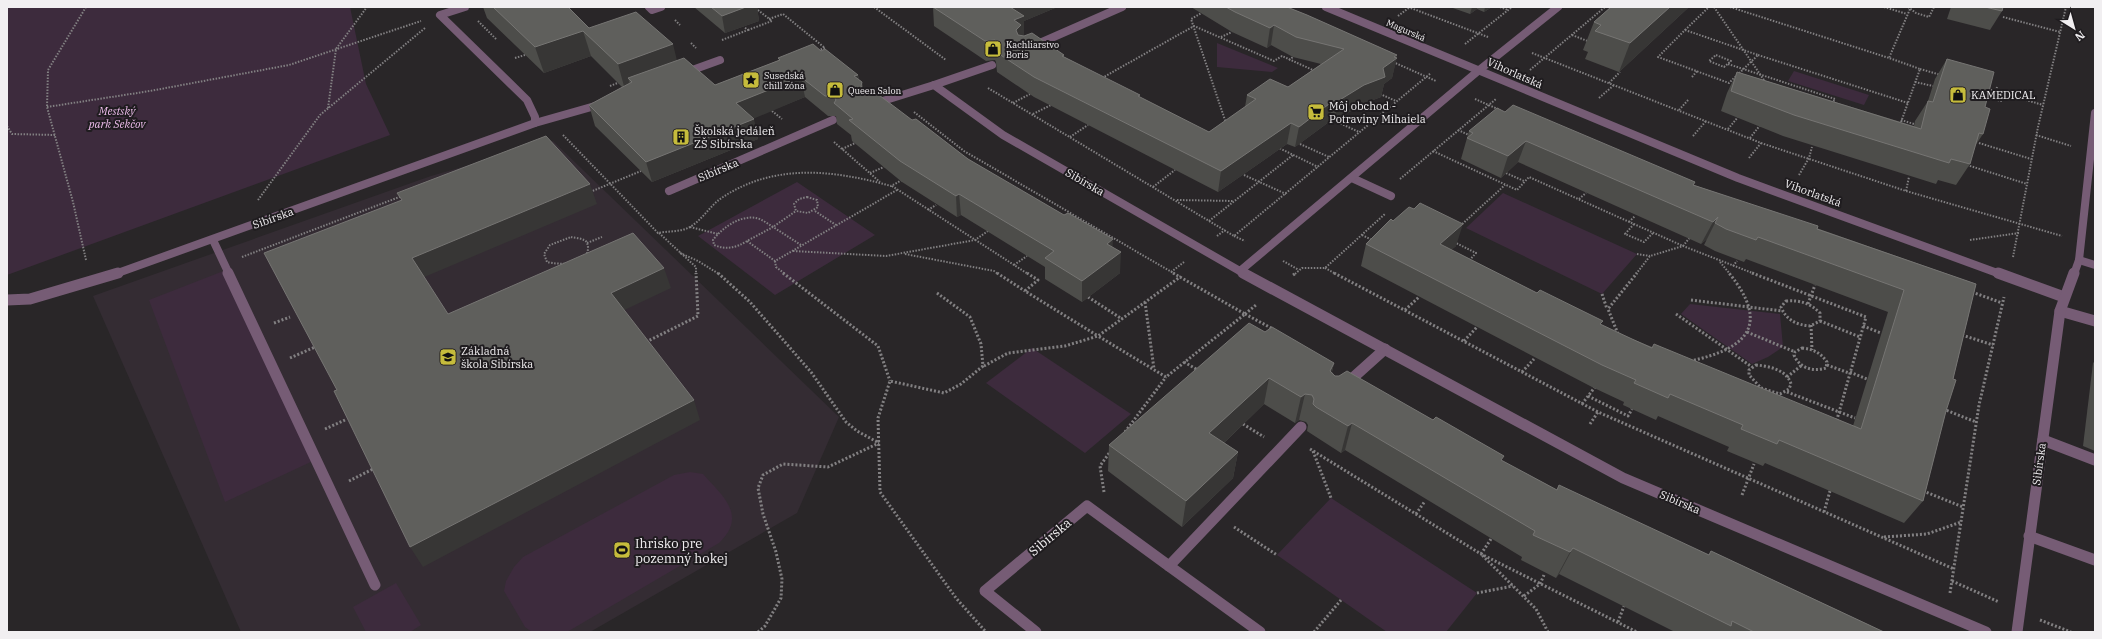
<svg xmlns="http://www.w3.org/2000/svg" width="2102" height="639" font-family="'IBM Plex Serif',serif">
	<rect width="100%" height="100%" fill="#292628"/>
	<path fill="#342c33" d="M553 141 839 417 797 513 590 632H241L93 296 431 176Z"/>
	<g fill="#3d2b3d">
		<path d="M7 7H350L366 84 390 135 7 275Z"/>
		<path d="M1217 43 1278 68 1272 72 1217 67Z"/>
		<path d="M1794 71 1869 95 1864 105 1788 81Z"/>
		<path d="M797 182 875 235 775 295 698 236Z"/>
		<path d="M1503 193 1637 254 1602 294 1466 228Z"/>
		<path d="M226 270 315 460 225 502 149 300Z"/>
		<path d="M1690 304 1780 314 1783 347 1768 357 1752 364 1681 314Z"/>
		<path d="M1032 348 1131 414 1085 453 986 383Z"/>
		<path d="M690 472 703 474C716 489 739 507 730 528 728 533 723 539 719 543L567 632H532L525 627 504 591 506 581 514 567 523 557 674 475Z"/>
		<path d="M1331 498 1477 593 1446 632H1387L1277 555Z"/>
		<path d="M396 583 421 625 410 632H366L353 607Z"/>
	</g>
	<g fill="none" stroke-linecap="round" stroke-linejoin="round">
		<g stroke="#828082" stroke-width="2" stroke-dasharray="1.5 1.5" stroke-linecap="butt">
			<path d="M86 7 48 70 47 107 73 202 86 260"/>
			<path d="M874 7 946 60"/>
			<path d="M1408 7 1488 37"/>
			<path d="M1500 7 1508 10"/>
			<path d="M1714 7 1766 83"/>
			<path d="M1730 7 1889 58"/>
			<path d="M1884 7 1907 14"/>
			<path d="M1908 7 1916 13 1929 17 1934 7"/>
			<path d="M1203 12 1191 19 1226 123"/>
			<path d="M1398 16 1410 7"/>
			<path d="M2003 17 2060 32"/>
			<path d="M769 19 783 14 825 48 819 50"/>
			<path d="M675 20 680 25"/>
			<path d="M478 21 497 40"/>
			<path d="M748 30 772 21 754 7"/>
			<path d="M1685 30 1758 55 1729 83 1658 57Z"/>
			<path d="M1685 30 1709 7"/>
			<path d="M1572 35 1590 42"/>
			<path d="M1221 37 1232 32"/>
			<path d="M722 40 748 30 744 27"/>
			<path d="M691 43 696 48"/>
			<path d="M1465 44 1512 7"/>
			<path d="M1532 53 1761 143 1906 191 2062 236"/>
			<path d="M1716 55 1731 61 1724 67 1709 61Z"/>
			<path d="M1758 55 1908 103"/>
			<path d="M515 58 525 55"/>
			<path d="M1289 60 1293 57"/>
			<path d="M1393 62 1436 81"/>
			<path d="M1728 64 1835 99 1832 104"/>
			<path d="M1920 69 1941 75"/>
			<path d="M1530 70 1605 7"/>
			<path d="M1692 77 1697 71"/>
			<path d="M1102 78 1194 26 1274 61 1282 56 1315 71"/>
			<path d="M1915 82 1933 86"/>
			<path d="M1609 83 1620 72"/>
			<path d="M610 86 620 82"/>
			<path d="M988 88 1234 236 1431 73"/>
			<path d="M1988 89 2043 105"/>
			<path d="M1996 91 1997 87"/>
			<path d="M1380 94 1396 101"/>
			<path d="M1986 97 2001 101 2003 93"/>
			<path d="M1599 98 1614 85"/>
			<path d="M1475 99 1500 110"/>
			<path d="M1013 103 1030 94"/>
			<path d="M47 107 150 91 289 65 421 21"/>
			<path d="M328 108 336 49 367 7"/>
			<path d="M1679 110 1689 99"/>
			<path d="M772 111 782 119"/>
			<path d="M914 112 964 151 1175 274"/>
			<path d="M1033 114 1053 104"/>
			<path d="M1901 120 1914 124"/>
			<path d="M1335 121 1359 132"/>
			<path d="M1900 125 1920 69 1889 58 1910 9"/>
			<path d="M7 126 12 134 55 135"/>
			<path d="M1728 129 1738 117"/>
			<path d="M1458 130 1471 136"/>
			<path d="M563 135 658 233C668 231 679 232 688 228 702 221 710 205 723 197 775 163 834 170 891 186L902 180"/>
			<path d="M2036 135 2071 146"/>
			<path d="M1693 136 1706 121"/>
			<path d="M1070 137 1088 125"/>
			<path d="M1750 138 1761 124"/>
			<path d="M834 142 880 182"/>
			<path d="M1979 143 2031 159"/>
			<path d="M1300 144 1329 157"/>
			<path d="M1277 147 1318 167"/>
			<path d="M842 149 855 143"/>
			<path d="M1433 151 1517 190 1529 177 1683 246 1691 236"/>
			<path d="M1749 158 1761 143"/>
			<path d="M1967 165 2027 184"/>
			<path d="M870 173 884 167"/>
			<path d="M1506 173 1524 181"/>
			<path d="M1244 175 1286 194"/>
			<path d="M1799 175 1809 158 1812 147"/>
			<path d="M1400 179 1496 99"/>
			<path d="M892 186 1028 274"/>
			<path d="M1153 187 1175 170"/>
			<path d="M1906 191 1909 177"/>
			<path d="M590 192 641 171"/>
			<path d="M807 197 817 200 818 207 808 213 796 211 794 204 799 199Z"/>
			<path d="M1579 199 1586 193"/>
			<path d="M258 200 320 115 425 28"/>
			<path d="M1177 200 1234 201"/>
			<path d="M928 210 936 205"/>
			<path d="M815 211 836 225"/>
			<path d="M1209 221 1293 155"/>
			<path d="M1629 222 1635 216"/>
			<path d="M1634 224 1625 234 1644 242 1653 233"/>
			<path d="M1460 226 1505 185"/>
			<path d="M690 227 718 234"/>
			<path d="M659 233 696 267V274"/>
			<path d="M1362 235 1372 240"/>
			<path d="M1217 236 1225 230"/>
			<path d="M1234 236 1245 241"/>
			<path d="M571 237C575 238 580 238 584 240 587 241 588 245 588 248 588 266 559 265 547 262L544 254 550 245Z"/>
			<path d="M1970 240 2019 233"/>
			<path d="M747 241C736 248 726 250 714 245L713 240C722 228 740 215 756 218 762 219 768 224 773 227L796 211"/>
			<path d="M1454 242 1476 253 1468 262"/>
			<path d="M587 243 602 237"/>
			<path d="M801 245 773 227 747 241 775 261 897 190"/>
			<path d="M793 251 886 256 975 240 988 231"/>
			<path d="M680 253 698 261 719 274"/>
			<path d="M905 254 994 271 998 274"/>
			<path d="M1637 254 1650 256"/>
			<path d="M242 257 402 196"/>
			<path d="M2013 257 2038 127 2066 7"/>
			<path d="M775 261 776 267 785 274"/>
			<path d="M1283 261 1299 270"/>
			<path d="M1720 262 1730 274"/>
			<path d="M1014 265 1027 256"/>
			<path d="M1733 266 1737 261"/>
			<path d="M1325 268 1336 274"/>
			<path d="M1171 272 1184 262"/>
			<path d="M1295 274 1302 268H1325L1385 214"/>
			<path d="M1636 274 1650 256 1683 246 1755 274"/>
		</g>
		<g stroke="#828082" stroke-width="3" stroke-dasharray="2 2" stroke-linecap="butt">
			<path d="M718 273 750 302 811 372 846 422 857 431 879 443"/>
			<path d="M783 273 878 346 890 381"/>
			<path d="M997 273 1025 291"/>
			<path d="M1027 273 1038 280 1025 291 1098 336"/>
			<path d="M1173 273 1180 277"/>
			<path d="M1334 273 1598 412 1954 569"/>
			<path d="M1752 273 1866 317 1836 423"/>
			<path d="M1293 275 1296 273"/>
			<path d="M1180 277 1245 314 1166 377 1098 336Z"/>
			<path d="M1972 292 2002 303"/>
			<path d="M937 293 970 317 981 344 983 366 961 384 944 393 890 381 878 418 880 492 956 598 986 632"/>
			<path d="M1602 294 1607 309"/>
			<path d="M1088 297 1122 319"/>
			<path d="M1691 300 1782 311"/>
			<path d="M1786 301C1800 300 1810 303 1820 313V321L1810 326C1797 325 1786 320 1781 307Z"/>
			<path d="M1145 302 1154 369"/>
			<path d="M1808 304 1815 285"/>
			<path d="M1405 310 1419 297"/>
			<path d="M1245 314 1273 329"/>
			<path d="M1245 314 1256 305"/>
			<path d="M1676 314 1752 367"/>
			<path d="M1820 321 1860 337"/>
			<path d="M274 323 290 317"/>
			<path d="M1811 325 1812 350"/>
			<path d="M1863 326 1881 333"/>
			<path d="M1747 332 1795 352"/>
			<path d="M1618 334 1608 309 1637 273"/>
			<path d="M1962 335 1993 345"/>
			<path d="M1464 341 1477 327"/>
			<path d="M646 342 698 316 696 273"/>
			<path d="M1802 348C1813 349 1821 353 1827 362L1826 368C1813 372 1799 368 1794 355L1795 352Z"/>
			<path d="M290 358 315 347"/>
			<path d="M1690 361C1747 349 1771 325 1729 273"/>
			<path d="M1184 362 1198 370"/>
			<path d="M1756 365C1769 366 1787 370 1791 384L1789 389 1780 394 1761 388 1749 375V370Z"/>
			<path d="M1827 365 1849 373"/>
			<path d="M984 366 1008 353 1065 346 1098 336"/>
			<path d="M1522 372 1534 359"/>
			<path d="M1850 372 1869 380"/>
			<path d="M1787 377 1802 365"/>
			<path d="M1787 392 1855 418"/>
			<path d="M1588 396 1628 416 1632 409"/>
			<path d="M1582 404 1595 387"/>
			<path d="M1943 409 1976 422"/>
			<path d="M1243 424 1264 437"/>
			<path d="M1590 424 1598 412"/>
			<path d="M325 429 345 420"/>
			<path d="M1125 432 1166 377"/>
			<path d="M1310 449 1481 554 1637 632"/>
			<path d="M1313 451 1331 498"/>
			<path d="M349 481 375 468"/>
			<path d="M1923 491 1963 507"/>
			<path d="M1104 492 1100 466 1110 452"/>
			<path d="M1742 495 1754 464"/>
			<path d="M1824 512 1830 491"/>
			<path d="M1416 514 1425 501"/>
			<path d="M1234 527 1277 555"/>
			<path d="M1884 537 1927 534 1961 522"/>
			<path d="M1491 539 1481 554 1536 609 1548 632"/>
			<path d="M1952 581 1999 602"/>
			<path d="M1477 593 1513 586"/>
			<path d="M1950 593 1979 405 2004 297"/>
			<path d="M1524 596 1540 584 1544 575"/>
			<path d="M2040 620 2071 632"/>
			<path d="M1618 622 1624 606"/>
			<path d="M758 632 765 626 781 598 782 579 776 552 763 514 758 488 763 475 783 464 828 467 879 443"/>
			<path d="M1314 632 1341 600"/>
		</g>
		<g stroke="#765c75" stroke-width="8">
			<path d="M649 7 652 10 661 7"/>
			<path d="M1033 46 1122 7"/>
			<path d="M934 85 992 65"/>
			<path d="M1352 178 1391 196"/>
			<path d="M213 240 229 274"/>
			<path d="M2079 260 2095 265"/>
		</g>
		<g stroke="#765c75" stroke-width="11">
			<path d="M228 273 375 585"/>
			<path d="M2060 311 2095 321"/>
			<path d="M2043 440 2095 460"/>
			<path d="M2029 536 2095 560"/>
			<path d="M1036 632 985 591 1087 506 1169 566"/>
		</g>
		<g stroke="#765c75" stroke-width="8">
			<path d="M1326 7 1738 178 2000 274"/>
			<path d="M684 73 720 60"/>
			<path d="M873 104 934 85 1003 135 1245 274"/>
			<path d="M535 123 602 104"/>
			<path d="M669 191 833 120"/>
			<path d="M1240 271 1478 71 1558 7"/>
			<path d="M115 274 535 123V117L527 100 440 15 465 7"/>
			<path d="M2074 274 2079 260 2095 113"/>
		</g>
		<g stroke="#765c75" stroke-width="11">
			<path d="M1243 273 1623 478 1986 632"/>
			<path d="M1998 273 2064 297"/>
			<path d="M7 300 30 299 118 273"/>
			<path d="M1346 384 1385 349"/>
			<path d="M1260 632 1169 566 1301 427"/>
			<path d="M2017 632 2060 311 2074 273"/>
		</g>
	</g>
	<g fill="#4d4d4a">
		<path d="M483 7H568L589 28 677 61 715 85 779 60 778 58 821 51 858 75 859 80 862 82 863 89 912 120 968 159 1113 248 1120 273 1082 302 1045 279V267L961 215 957 217 902 182 852 141 851 135 837 124 836 116H828L805 97 753 118 758 139 652 182 595 126 589 105 622 87 591 56 544 73 487 18Z"/>
		<path d="M694 7H757L759 21 725 33Z"/>
		<path d="M933 7 1055 8 1024 21V36L1064 55V57L1140 98 1209 132 1245 107 1247 95 1288 87 1321 64 1293 57 1271 45 1267 48 1232 32 1191 7H1287L1397 55 1392 78 1384 84 1381 97 1360 105 1334 122H1329L1295 147 1287 144 1218 192 1034 97 997 72 996 62 995 60 986 61 934 26Z"/>
		<path d="M1450 7H1492L1484 12 1477 9 1470 14Z"/>
		<path d="M1611 7H1689L1619 72 1585 59 1588 52 1583 50 1594 22Z"/>
		<path d="M1951 7H2003L2002 11 1990 30 1947 19Z"/>
		<path d="M1947 59 1985 107 1983 134 1975 146 1970 164 1956 185 1938 180 1936 184 1783 136 1721 111 1727 93 1737 72 1914 126 1915 121 1928 101 1935 79Z"/>
		<path d="M1505 112 1695 182 1694 185 1976 284 1953 379 1946 411 1923 501 1904 523 1765 463 1763 466 1727 451 1729 447 1658 416 1656 420 1623 405 1624 402 1592 387 1361 266 1366 244 1456 246 1451 250 1601 325 1632 339 1853 426 1888 312 1746 259 1744 262 1715 251 1704 245 1707 239 1701 244 1518 162 1501 178 1461 159 1469 131Z"/>
		<path d="M1265 332 1334 363 1332 372 1335 376 1502 461 1557 490 1709 555 1711 551 1884 632H1675L1559 574 1556 578 1521 560 1522 557 1345 450 1341 453 1310 433 1307 431 1308 425 1306 422 1299 420 1295 423 1264 404 1224 443 1238 452 1233 478 1182 527 1108 471 1109 445Z"/>
		<path d="M2095 361V451L2083 446 2093 363Z"/>
	</g>
	<g fill="#373635">
		<path d="M746 7H757L759 21 725 33 722 16Z"/>
		<path d="M1010 7H1055V8L1024 21V36L1016 50Z"/>
		<path d="M1472 7H1477V9L1470 14Z"/>
		<path d="M1485 7H1492L1484 12Z"/>
		<path d="M1670 7H1689L1619 72 1630 43Z"/>
		<path d="M1274 25 1271 45 1267 48 1270 28Z"/>
		<path d="M583 31 591 56 544 73 535 47Z"/>
		<path d="M673 44 679 69 632 82 628 78 631 87 625 90 618 64Z"/>
		<path d="M1397 55 1396 59 1397 58 1392 78 1384 84 1381 97 1360 105 1334 122 1338 101 1383 68 1394 57Z"/>
		<path d="M858 75 861 95 854 76Z"/>
		<path d="M801 77 805 97 741 124 736 103Z"/>
		<path d="M1333 101 1329 122 1295 147 1299 127Z"/>
		<path d="M754 119 758 139 652 182 646 162Z"/>
		<path d="M1291 123 1287 144 1218 192 1221 171Z"/>
		<path d="M1526 141 1518 162 1501 178 1508 156Z"/>
		<path d="M590 184 597 204 422 278 412 258Z"/>
		<path d="M959 194 961 215 957 217 956 196Z"/>
		<path d="M1718 217 1707 239 1701 244 1713 222Z"/>
		<path d="M1463 224 1456 246 1433 266 1440 244Z"/>
		<path d="M1113 239 1112 259 1121 252 1120 273 1082 302V281L1107 244Z"/>
		<path d="M664 268 671 288 618 313 611 293Z"/>
		<path d="M1334 363 1328 389 1330 371Z"/>
		<path d="M1269 378 1264 404 1206 460 1209 433Z"/>
		<path d="M1305 394 1299 420 1295 423 1301 397Z"/>
		<path d="M694 400 700 420 423 567 410 547Z"/>
		<path d="M1352 423 1345 450 1341 453 1348 426Z"/>
		<path d="M1238 452 1233 478 1182 527 1186 501Z"/>
		<path d="M1573 548 1559 574 1556 578 1570 552Z"/>
	</g>
	<g fill="#5f5f5c" stroke="#767573">
		<path d="M493 7H568L589 28 636 12 673 44 618 64 583 31 535 47Z"/>
		<path d="M711 7H746L722 16Z"/>
		<path d="M933 7H1011H1010L1024 16 1014 20 1021 25 1016 30 1018 35 1024 36 1032 33 1064 55 1062 56 1140 95 1138 96 1209 132 1256 99 1247 95 1270 79 1288 87 1344 49 1296 37 1274 25 1270 28 1235 12 1226 7H1287L1307 15 1397 55 1394 57 1397 58 1383 68 1385 77 1364 85 1338 101H1333L1299 127 1291 123 1221 171 1034 77 996 52 999 51 996 48 997 43 995 40 985 41Z"/>
		<path d="M1611 7H1670L1630 43 1595 31 1601 25 1594 22Z"/>
		<path d="M1985 7H2003L2002 11Z"/>
		<path d="M813 44 821 51 825 49 858 75 854 76 862 82 861 86 863 89H871L912 120 916 119 968 159 1064 215 1068 213 1113 239 1107 244 1121 252 1082 281 1045 258 1054 251 959 194 956 196 900 161 849 120 853 119 834 103 836 100 834 96H825L801 77 736 103 754 119 646 162 589 105 632 82 628 78 684 58 715 85 780 60 778 58Z"/>
		<path d="M1947 59 1994 72 1985 107 1990 109 1983 134 1979 133 1970 164 1951 159 1949 163 1794 115 1731 91 1737 72 1921 129 1928 101 1933 102Z"/>
		<path d="M1513 105 1695 182 1693 185 1818 226 1817 229 1976 284 1953 379 1956 380 1946 411 1923 501 1779 440 1777 444 1741 429 1743 425 1670 394 1668 398 1634 383 1636 380 1602 365 1366 244 1391 219 1393 221 1409 207 1414 209 1420 203 1463 224 1440 244 1537 293 1540 290 1603 321 1600 324 1632 339 1652 348 1654 344 1861 429 1904 290 1758 237 1756 240 1726 229 1715 223 1718 217 1713 222 1526 141 1508 156 1467 138 1473 133 1469 131 1497 108 1505 112Z"/>
		<path d="M546 136 590 184 412 258 448 314 633 233 664 268 611 293 694 400 410 547 334 391 337 390 264 253 402 200 397 193Z"/>
		<path d="M1249 323 1265 332 1272 327 1334 363 1330 371 1335 376H1339L1347 371 1433 420 1436 417 1504 456 1501 460 1557 490 1559 485 1709 555 1711 551 1884 632H1754L1732 621 1731 626 1573 548 1570 552 1533 535 1535 531 1352 423 1348 426 1316 407 1313 404 1314 399 1312 395 1305 394 1301 397 1269 378 1209 433 1238 452 1186 501 1109 445Z"/>
	</g>
	<defs>
		<g id="shop-square" transform="scale(0.9)"><rect x="-9" y="-9" width="18" height="18" rx="4" fill="#c6bc3c" stroke="#1f1c1f"/><path d="M-5-2.5h2.3a2.7 3.5 0 0 1 5.4 0H5L5.5 6h-11ZM-1.5-2.5h3a1.5 2.3 0 0 0-3 0Z" fill="#111"/></g>
		<g id="sight-square" transform="scale(0.9)"><rect x="-9" y="-9" width="18" height="18" rx="4" fill="#c6bc3c" stroke="#1f1c1f"/><path d="M0-6L1.8-2.2L6-1.7L2.9 1.2L3.7 5.4L0 3.3L-3.7 5.4L-2.9 1.2L-6-1.7L-1.8-2.2Z" fill="#111"/></g>
		<g id="supermarket-square" transform="scale(0.9)"><rect x="-9" y="-9" width="18" height="18" rx="4" fill="#c6bc3c" stroke="#1f1c1f"/><path d="M-6-5.5h2.5l.6 2H6L4.5 2H-2.5L-4.4-4H-6ZM-1.5 3.2a1.3 1.3 0 1 0 .1 0ZM3 3.2a1.3 1.3 0 1 0 .1 0Z" fill="#111"/></g>
		<g id="building-square" transform="scale(0.9)"><rect x="-9" y="-9" width="18" height="18" rx="4" fill="#c6bc3c" stroke="#1f1c1f"/><path d="M-4-6H4V6H1V3H-1V6H-4ZM-2.5-4.3h1.7v1.8h-1.7ZM.8-4.3h1.7v1.8H.8ZM-2.5-1h1.7V.8h-1.7ZM.8-1h1.7V.8H.8Z" fill="#111"/></g>
		<g id="school-square" transform="scale(0.9)"><rect x="-9" y="-9" width="18" height="18" rx="4" fill="#c6bc3c" stroke="#1f1c1f"/><path d="M0-5L7-2L0 1L-7-2ZM-4 1L0 2.5L4 1V4Q0 6-4 4Z" fill="#111"/></g>
		<g id="stadium-square" transform="scale(0.9)"><rect x="-9" y="-9" width="18" height="18" rx="4" fill="#c6bc3c" stroke="#1f1c1f"/><path d="M0-5a6.5 5 0 1 0 0 10a6.5 5 0 1 0 0-10ZM-3.5-1.8h7v3.6h-7Z" fill="#111"/></g>
	</defs>
	<g fill-rule="evenodd">
		<use href="#shop-square" x="993" y="49"/>
		<use href="#sight-square" x="751" y="80"/>
		<use href="#shop-square" x="835" y="90"/>
		<use href="#shop-square" x="1958" y="95"/>
		<use href="#supermarket-square" x="1316" y="112"/>
		<use href="#building-square" x="681" y="137"/>
		<use href="#school-square" x="448" y="357"/>
		<use href="#stadium-square" x="622" y="550"/>
	</g>
	<g text-anchor="middle" dominant-baseline="central" stroke-width="4" stroke-linejoin="round" paint-order="stroke">
		<g font-size="9" fill="#f1eff1" stroke="#1f1c1f">
			<text transform="translate(1406 30) rotate(23)">Magurská</text>
		</g>
		<g font-size="9" fill="#f1eff1" stroke="#1f1c1f" text-anchor="start">
			<text x="1006" y="44">Kachliarstvo<tspan x="1006" dy="10">Boris</tspan></text>
			<text x="764" y="75">Susedská<tspan x="764" dy="10">chill zóna</tspan></text>
			<text x="848" y="90">Queen Salon</text>
		</g>
		<g font-size="11" fill="#f1eff1" stroke="#1f1c1f">
			<text transform="translate(1515 73) rotate(24)">Vihorlatská</text>
			<text transform="translate(718 170) rotate(-23)">Sibírska</text>
			<text transform="translate(1085 182) rotate(30)">Sibírska</text>
			<text transform="translate(1813 193) rotate(20)">Vihorlatská</text>
			<text transform="translate(273 218) rotate(-20)">Sibírska</text>
			<text transform="translate(2039 464) rotate(-82)">Sibírska</text>
			<text transform="translate(1680 502) rotate(23)">Sibírska</text>
		</g>
		<g font-size="11" fill="#f1eff1" stroke="#1f1c1f" text-anchor="start">
			<text x="1971" y="95">KAMEDICAL</text>
			<text x="1329" y="106">Môj obchod -<tspan x="1329" dy="13">Potraviny Mihaiela</tspan></text>
			<text x="694" y="131">Školská jedáleň<tspan x="694" dy="13">ZŠ Sibírska</tspan></text>
			<text x="461" y="351">Základná<tspan x="461" dy="13">škola Sibírska</tspan></text>
		</g>
		<g font-size="11" font-style="italic" fill="#eebdec" stroke="#1f1c1f">
			<text x="117" y="111">Mestský<tspan x="117" dy="13">park Sekčov</tspan></text>
		</g>
		<g font-size="13" fill="#f1eff1" stroke="#1f1c1f">
			<text transform="translate(1050 537) rotate(-40)">Sibírska</text>
		</g>
		<g font-size="13" fill="#f1eff1" stroke="#1f1c1f" text-anchor="start">
			<text x="635" y="543">Ihrisko pre<tspan x="635" dy="15">pozemný hokej</tspan></text>
		</g>
	</g>
	<rect width="2102" height="639" fill="none" stroke="#f1eff1" stroke-width="16"/>
	<g transform="translate(2074 28) rotate(143)" stroke="#1f1c1f" stroke-width="3" paint-order="stroke">
	<path d="M0-3L7 15L0 10L-7 15Z" fill="#f1eff1"/>
	<text y="-6" font-size="11" font-weight="bold" text-anchor="middle" fill="#f1eff1">N</text>
	</g>
</svg>
